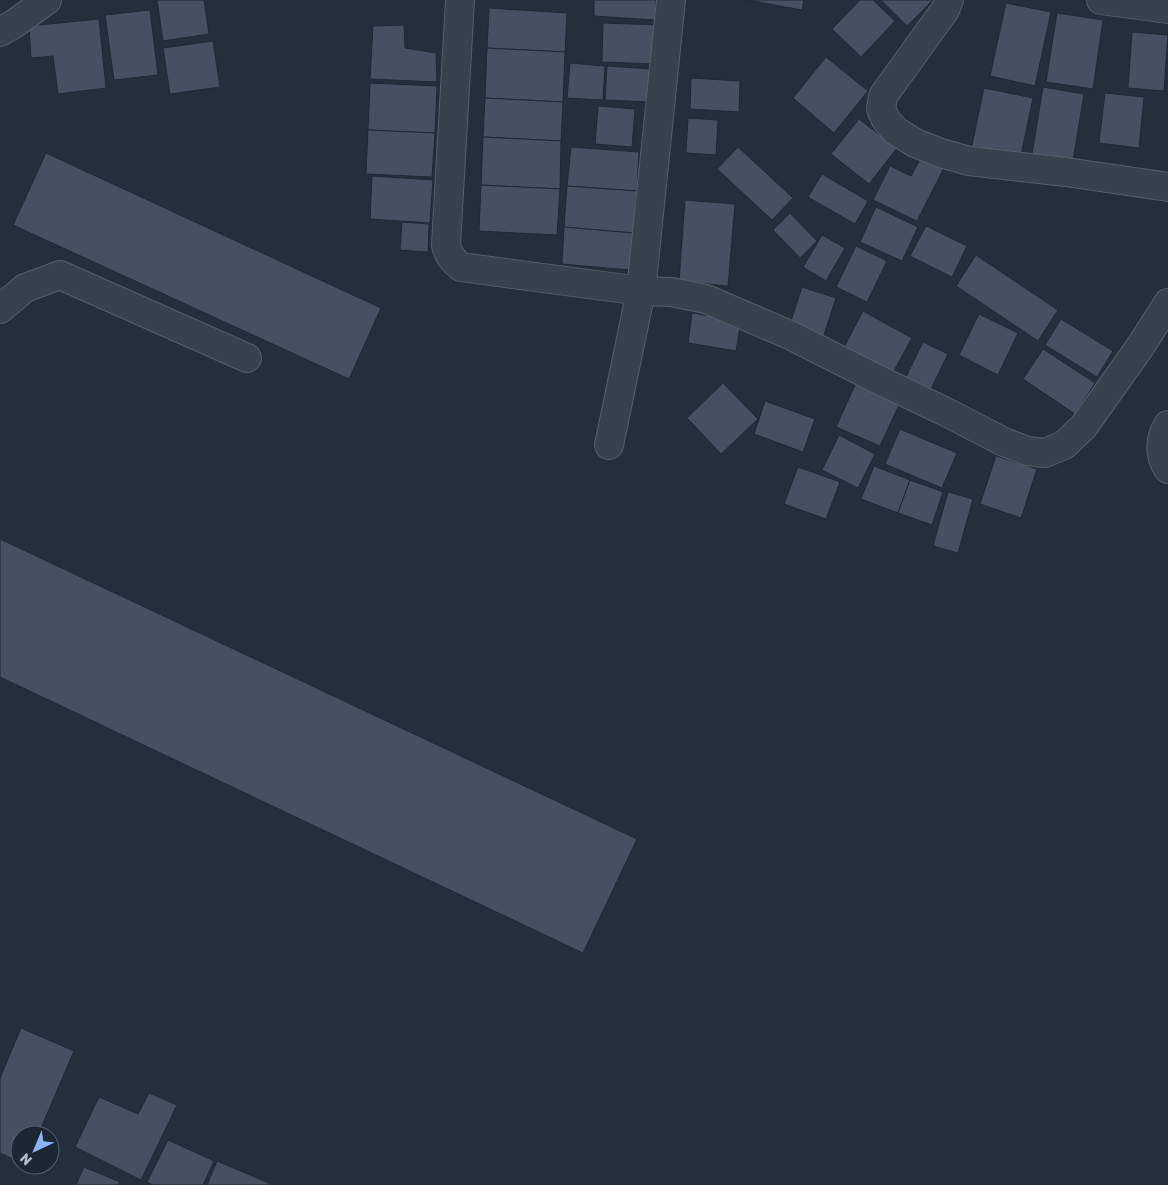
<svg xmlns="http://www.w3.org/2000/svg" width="1168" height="1185" font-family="Rubik,sans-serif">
	<rect width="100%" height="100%" fill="#242f3e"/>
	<g fill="#455162" stroke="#1f2835">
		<path d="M157 0H204L209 34 163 41Z"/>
		<path d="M594 0H656L655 20 594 16Z"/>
		<path d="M747 0H804L802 10Z"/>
		<path d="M860 0H873L895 21 861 57 832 29Z"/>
		<path d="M881 0H933L907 26Z"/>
		<path d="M1006 3 1051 12 1035 86 990 76Z"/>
		<path d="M489 8 567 13 565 52 487 48Z"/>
		<path d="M150 10 158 75 114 80 105 15Z"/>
		<path d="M1057 13 1103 20 1093 89 1046 82Z"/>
		<path d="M99 19 106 88 58 94 53 56 31 58 29 26Z"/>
		<path d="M603 23 658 25V64L602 62Z"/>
		<path d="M404 25 405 48 436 53 437 82 370 79 373 26Z"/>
		<path d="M1132 32 1168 35 1164 91 1128 88Z"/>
		<path d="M213 41 220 87 170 94 163 48Z"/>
		<path d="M487 48 565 52 563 102 485 98Z"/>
		<path d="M826 57 868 91 834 133 793 98Z"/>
		<path d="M570 63 605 66 603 100 567 98Z"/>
		<path d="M607 66 651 69 649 102 605 100Z"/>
		<path d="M691 78 740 81 739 112 690 109Z"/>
		<path d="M370 83 437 86 435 133 368 130Z"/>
		<path d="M1043 87 1084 94 1072 167 1031 160Z"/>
		<path d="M984 88 1033 98 1020 160 971 150Z"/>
		<path d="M1105 93 1144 97 1139 148 1099 143Z"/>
		<path d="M485 98 563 102 561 141 483 137Z"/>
		<path d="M598 106 635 109 632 147 595 144Z"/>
		<path d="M688 118 718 120 716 155 686 153Z"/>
		<path d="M859 119 897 148 869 184 831 154Z"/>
		<path d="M368 130 435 133 432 177 366 174Z"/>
		<path d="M483 137 561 141 560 189 481 185Z"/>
		<path d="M571 147 639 152 637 191 567 186Z"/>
		<path d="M738 147 793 198 772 220 717 169Z"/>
		<path d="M46 153 381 308 349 379 13 225Z"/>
		<path d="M922 156 944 168 917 221 873 200 890 166 911 176Z"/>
		<path d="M822 174 868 201 855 224 808 197Z"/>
		<path d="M372 176 433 180 430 223 370 219Z"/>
		<path d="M481 185 560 189 557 235 479 231Z"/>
		<path d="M567 186 637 191 633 233 564 227Z"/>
		<path d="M685 200 735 204 728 286 679 281Z"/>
		<path d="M876 207 918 227 902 261 860 242Z"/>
		<path d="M790 213 817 241 800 258 773 230Z"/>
		<path d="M402 222 429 224 428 252 400 250Z"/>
		<path d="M926 226 967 246 952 277 910 256Z"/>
		<path d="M564 227 633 233 630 270 562 264Z"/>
		<path d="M822 235 845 248 826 281 803 267Z"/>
		<path d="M856 246 887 261 867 302 836 287Z"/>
		<path d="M976 255 1058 310 1038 341 956 286Z"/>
		<path d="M802 287 836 298 823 338 789 327Z"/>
		<path d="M863 311 912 338 891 376 842 351Z"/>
		<path d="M692 313 741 321 736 351 688 343Z"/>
		<path d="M979 314 1018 333 998 375 959 355Z"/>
		<path d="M1061 319 1113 351 1097 377 1045 345Z"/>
		<path d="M923 342 948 354 930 391 905 379Z"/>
		<path d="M1043 349 1095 383 1075 414 1023 379Z"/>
		<path d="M723 383 758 419 721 454 687 418Z"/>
		<path d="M856 383 900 403 880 446 836 427Z"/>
		<path d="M765 401 815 419 803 452 754 434Z"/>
		<path d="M900 429 957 453 942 488 885 464Z"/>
		<path d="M839 435 875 454 858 488 822 470Z"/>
		<path d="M996 456 1037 469 1021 518 980 504Z"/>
		<path d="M874 466 910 480 898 513 861 499Z"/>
		<path d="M798 467 840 482 826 519 784 504Z"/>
		<path d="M910 480 943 492 932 525 898 513Z"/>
		<path d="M948 492 973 499 958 553 933 546Z"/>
		<path d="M0 539 637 839 583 953 0 677Z"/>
		<path d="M21 1028 74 1051 38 1135H20V1162L0 1153V1078Z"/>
		<path d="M149 1093 177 1105 141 1180 75 1147 99 1097 138 1114Z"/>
		<path d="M168 1140 214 1161 203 1185H153L147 1182Z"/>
		<path d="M217 1161 271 1184V1185H207Z"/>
		<path d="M84 1167 120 1182 118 1185H76Z"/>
	</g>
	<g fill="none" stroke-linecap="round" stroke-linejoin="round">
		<g stroke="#565f6c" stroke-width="30">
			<g id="minor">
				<path d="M460 0 446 245C448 255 453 261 461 267L641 291 671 292 706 299 792 336 875 378 948 413 1004 442 1027 451 1045 453 1064 445 1084 426 1140 347 1168 303"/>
				<path d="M949 0 945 10 883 96 881 109 886 120 896 131 915 143 941 153 969 161 1066 172 1168 187"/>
				<path d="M1101 0 1168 9"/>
				<path d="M0 32 14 24 47 0"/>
				<path d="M0 309 25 288 60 275 247 358"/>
				<path d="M1168 425C1159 439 1159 455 1168 469"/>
				<path d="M609 445 641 291 671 0"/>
			</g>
		</g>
		<use href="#minor" stroke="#38414e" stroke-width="28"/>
	</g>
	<g transform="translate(35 1150) rotate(224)"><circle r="24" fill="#1d2633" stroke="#59626f"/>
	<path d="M0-4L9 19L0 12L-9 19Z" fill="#8ab4f8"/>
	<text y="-8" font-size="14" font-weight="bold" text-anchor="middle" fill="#b4bcc9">N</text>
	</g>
</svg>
